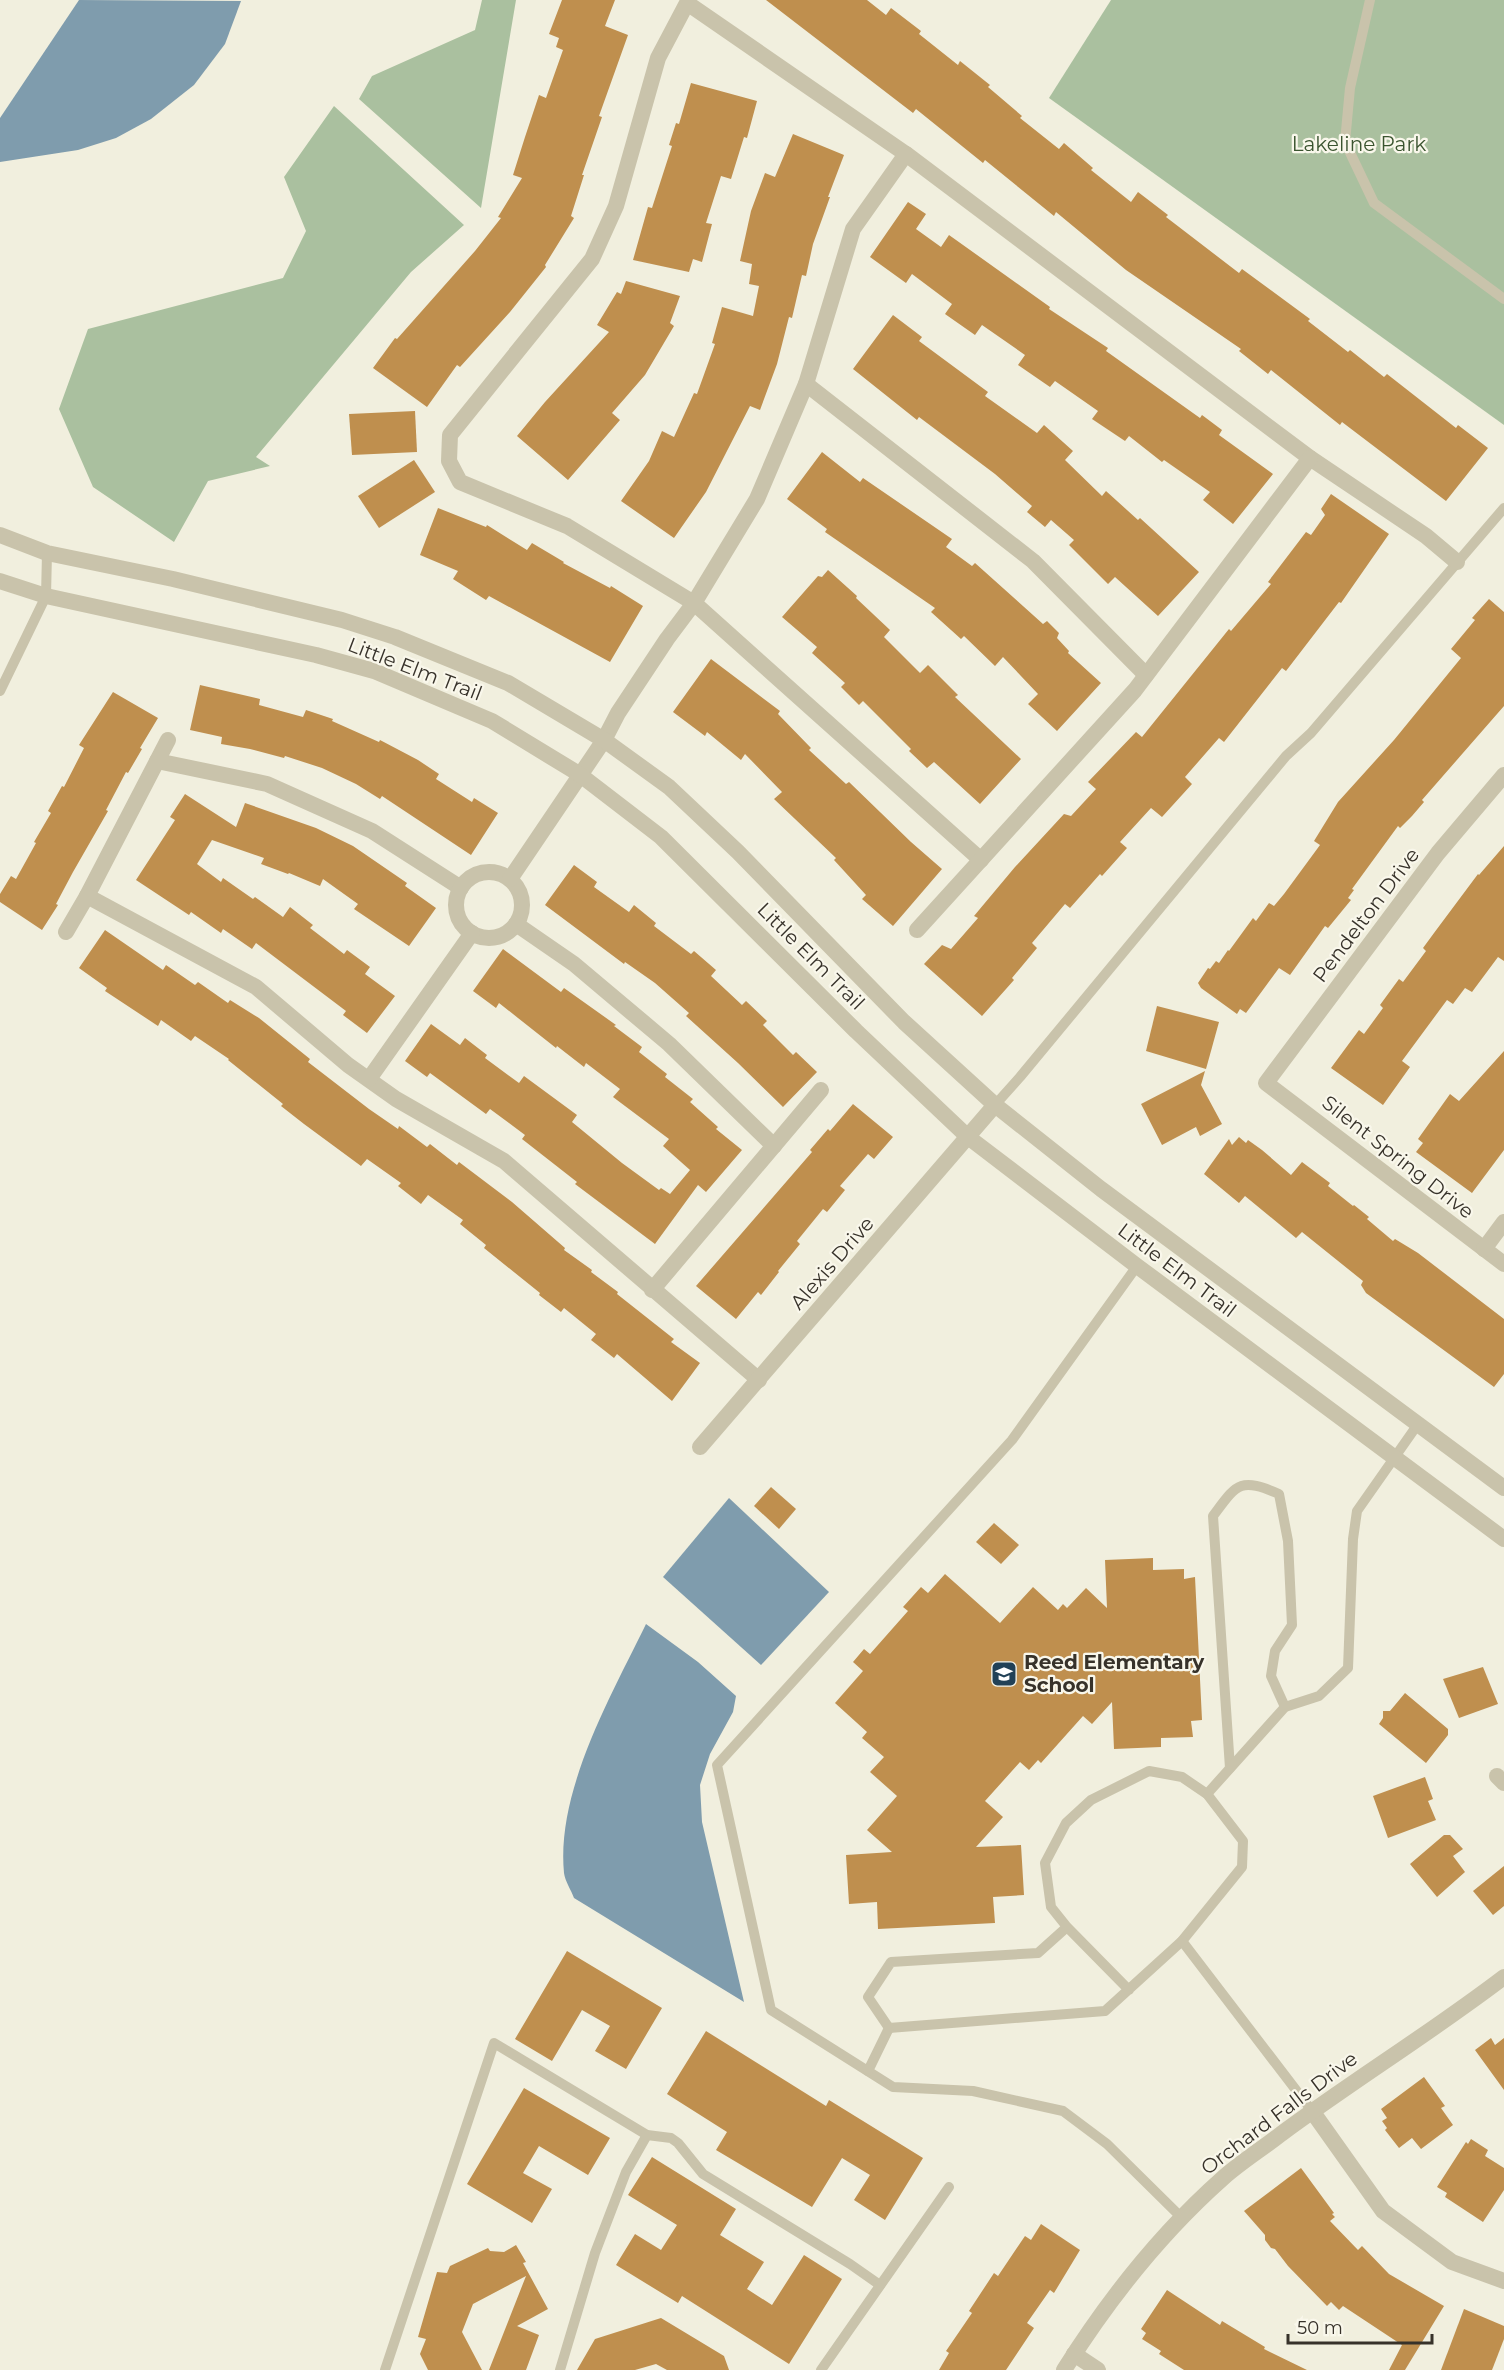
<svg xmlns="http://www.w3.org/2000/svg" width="1504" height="2370" font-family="Montserrat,sans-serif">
	<rect width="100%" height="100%" fill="#f1efde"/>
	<g fill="#aac09f">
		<path d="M482 0H516L481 208 359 99 372 76 475 30Z"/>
		<path d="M1111 0H1504V425L1049 98Z"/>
		<path d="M334 106 464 225 411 272 256 457 270 466 208 481 174 542 93 487 59 409 88 329 283 278 306 231 284 177Z"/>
	</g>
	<g fill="#7f9cad">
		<path d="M79 0 241 1 225 44 194 85 151 119 116 138 78 150 0 162V118Z"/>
		<path d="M729 1498 829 1592 761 1665 663 1577Z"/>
		<path d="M646 1624 698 1662 736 1696 733 1712 710 1754 700 1785 702 1822 744 2002 574 1898C571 1890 565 1881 564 1873 556 1791 611 1696 646 1624Z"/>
	</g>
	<g fill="#bf8f4e">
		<path d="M562 0H615L605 26 628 35 599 116 602 117 582 175H584L571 216 574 218 545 265 546 267 510 312 460 367 457 365 427 407 373 368 395 338 397 339 475 251 501 218 498 217 522 178 513 175 525 137 539 95 546 98 563 50 556 47 559 38 549 34Z"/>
		<path d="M766 0H867L886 15 891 8 921 31 919 34 958 65 960 61 990 85 988 87 1022 116 1020 118 1059 149 1064 143 1093 168 1091 170 1131 202 1138 192 1168 215 1166 217 1239 273 1242 269 1310 319 1308 321 1348 352 1350 350 1384 377 1387 374 1456 428 1458 425 1488 448 1446 501 1342 422 1340 425 1271 370 1268 374 1239 351 1241 349 1126 270 1056 212 1054 216 985 160 983 163 916 109 913 113Z"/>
		<path d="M691 83 757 101 747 138 744 137 731 179 721 176 706 223 712 224 702 262 693 259 689 272 633 260 648 207 652 208 672 146 669 145 676 123 679 124Z"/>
		<path d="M793 134 844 155 828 197H830L813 244 806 276 802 275 792 318 789 317 777 364 760 410 750 406 706 492 674 538 621 501 649 461 662 431 674 437 694 393 697 394 715 344 712 343 722 307 753 316 759 286 749 284 752 264 740 261 751 211 765 173 775 177Z"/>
		<path d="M908 202 926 214 916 229 941 247 949 235 1050 307 1049 309 1108 348 1106 351 1200 418 1202 415 1222 430 1219 435 1273 474 1233 524 1203 500 1210 492 1164 460 1162 462 1129 436 1125 441 1092 419 1098 411 1055 381 1050 387 1018 365 1025 355 982 325 975 335 945 314 952 304 912 274 906 283 870 257Z"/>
		<path d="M626 281 680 296 670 323 674 326 645 375 612 413 620 420 568 480 517 436 545 402 609 332 597 325 617 292 621 294Z"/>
		<path d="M893 315 922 337 919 341 988 392 985 396 1037 433 1044 425 1073 451 1065 460 1102 496 1106 491 1138 520 1140 518 1199 572 1158 616 1115 577 1108 584 1069 545 1074 540 1051 520 1045 527 1027 512 1032 506 995 474 919 417 917 420 853 369Z"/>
		<path d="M415 411 417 452 352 455 349 414Z"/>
		<path d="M822 452 860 482 863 478 952 539 946 547 972 566 975 563 1043 624 1047 621 1059 633 1057 638 1069 651 1068 653 1101 683 1057 731 1028 704 1038 694 1003 657 995 666 964 636 961 639 931 612 935 608 825 532 827 529 787 499Z"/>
		<path d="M414 460 435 492 379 528 358 496Z"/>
		<path d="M1331 494 1389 534 1341 603 1339 602 1286 671 1282 668 1224 742 1219 738 1185 777 1192 784 1162 817 1151 808 1120 842 1127 848 1102 876 1100 874 1070 908 1065 904 1032 943 1037 948 1012 978 1014 980 982 1016 924 964 942 945 951 949 978 918 974 916 1015 867 1064 814 1071 816 1096 789 1088 782 1136 732 1142 737 1229 629 1231 631 1271 584 1268 582 1306 532 1311 535 1325 515 1321 509Z"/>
		<path d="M438 508 486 527 487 525 527 550 532 543 564 562 563 563 610 588 611 586 643 606 610 662 489 596 486 600 453 579 458 571 420 555Z"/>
		<path d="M828 570 857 596 856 598 890 630 884 637 920 673 928 665 958 695 955 697 1021 759 980 804 934 762 927 768 909 751 911 749 863 701 859 705 841 687 845 683 812 653 817 647 782 617 818 576 822 577Z"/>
		<path d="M1489 599 1504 612V706L1422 800 1424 802 1412 816 1400 828 1398 826 1352 889 1354 890 1348 898 1351 900 1328 928 1325 926 1290 975 1279 968 1246 1013 1240 1009 1237 1014 1201 988 1198 983 1208 968 1210 969 1216 961 1219 963 1228 950 1229 951 1253 918 1256 921 1269 903 1274 906 1284 894 1320 845 1314 841 1338 802 1394 740 1461 658 1451 649 1475 620 1472 618Z"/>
		<path d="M711 659 780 711 778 714 811 748 809 750 846 784 849 782 911 842 942 869 893 926 862 899 866 895 834 860 836 858 774 799 782 792 745 754 741 760 707 732 705 736 673 712Z"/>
		<path d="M200 685 260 699 259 705 303 717 306 710 333 719 332 721 379 742 380 740 418 760 439 774 436 779 472 802 474 798 498 813 471 855 382 796 380 799 356 784 322 768 285 756 284 758 250 749 221 744 222 737 190 730Z"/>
		<path d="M113 692 158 718 140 748 142 749 128 773 126 772 106 810 108 811 73 872 56 904 58 905 42 930 0 902V894L11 876 16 879 36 843 34 842 51 813 48 811 62 786 64 787 84 748 79 745Z"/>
		<path d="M185 794 236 827 245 803 316 828 353 846 407 883 405 886 436 908 409 946 354 909 358 904 323 879 320 886 289 873 288 874 261 864 264 858 212 840 197 864 221 882 223 878 253 899 255 897 283 917 290 907 313 925 310 928 344 954 347 950 370 967 365 974 395 996 367 1033 343 1015 346 1011 256 943 252 949 223 929 221 933 191 912 189 915 136 880 175 820 170 817Z"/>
		<path d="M1504 846V961L1498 957 1472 992 1465 988 1453 1004 1447 1000 1402 1061 1410 1067 1383 1105 1331 1068 1359 1030 1364 1034 1383 1008 1380 1005 1399 979 1403 982 1426 951 1423 948 1434 933 1478 874 1479 875Z"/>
		<path d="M574 865 597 882 594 887 629 912 634 905 656 923 654 926 691 954 694 951 716 970 711 976 742 1005 746 1001 767 1021 763 1025 793 1055 796 1052 817 1072 783 1107 738 1063 686 1016 689 1013 655 983 625 962 624 964 545 905Z"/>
		<path d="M105 930 163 970 166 965 195 985 198 982 228 1003 230 1000 259 1018 310 1059 308 1062 369 1109 398 1129 399 1126 427 1147 430 1144 457 1165 459 1162 512 1202 565 1248 564 1250 592 1270 591 1272 618 1292 617 1294 674 1339 671 1342 700 1363 672 1401 617 1354 614 1358 591 1340 596 1334 564 1308 561 1312 539 1295 540 1293 484 1248 486 1245 460 1224 463 1220 428 1195 421 1204 398 1186 401 1183 367 1159 361 1166 304 1124 281 1106 283 1104 228 1060 229 1059 195 1036 191 1041 161 1020 158 1026 105 991 107 988 79 968Z"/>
		<path d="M503 949 561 992 564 988 616 1025 614 1026 642 1047 639 1052 667 1074 665 1077 693 1099 690 1102 718 1127 716 1129 742 1150 706 1192 698 1185 655 1244 575 1184 577 1182 522 1139 525 1135 490 1109 486 1114 430 1073 427 1077 405 1061 431 1024 460 1045 465 1038 487 1055 485 1058 519 1083 524 1076 577 1115 572 1122 622 1163 659 1190 661 1188 670 1194 690 1170 663 1146 669 1139 613 1097 620 1089 586 1063 584 1067 557 1046 556 1048 499 1003 496 1008 473 991Z"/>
		<path d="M1157 1006 1219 1022 1206 1069 1146 1051Z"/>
		<path d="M1504 1051V1150L1472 1193 1416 1152 1423 1143 1418 1139 1450 1094 1459 1101Z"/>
		<path d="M1205 1071 1201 1085 1222 1124 1200 1136 1196 1127 1162 1145 1141 1104Z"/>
		<path d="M853 1104 893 1137 874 1159 868 1154 840 1186 845 1190 827 1212 823 1209 797 1241 800 1244 778 1271 779 1272 761 1295 758 1292 736 1319 696 1286 812 1152 810 1150 828 1129 830 1131Z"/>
		<path d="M1239 1137 1246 1143 1248 1140 1262 1150 1291 1175 1302 1162 1330 1183 1328 1186 1353 1206 1354 1205 1369 1217 1367 1219 1393 1241 1395 1239 1418 1253 1504 1319V1374L1494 1387 1366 1293 1361 1285 1363 1281 1302 1232 1296 1238 1245 1196 1239 1203 1204 1174 1229 1139 1232 1145Z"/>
		<path d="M771 1487 796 1509 779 1529 754 1506Z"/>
		<path d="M994 1523 1019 1545 1001 1564 976 1542Z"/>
		<path d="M1153 1558V1570L1184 1569V1579L1195 1577 1202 1720 1191 1721 1193 1737 1161 1738V1747L1114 1749 1112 1702 1092 1724 1083 1716 1041 1763 1038 1760 1029 1770 1020 1762 985 1801 1003 1817 976 1847 1021 1845 1024 1895 993 1897 995 1923 878 1929 877 1902 849 1904 846 1855 892 1852 867 1830 897 1796 870 1772 884 1757 862 1738 867 1732 835 1703 863 1671 853 1662 864 1649 870 1654 908 1611 903 1607 921 1587 928 1593 945 1574 1000 1623 1033 1587 1058 1610 1063 1604 1067 1608 1086 1588 1107 1608 1105 1560Z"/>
		<path d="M1483 1667 1498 1704 1459 1718 1443 1679Z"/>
		<path d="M1405 1693 1448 1729V1735L1426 1763 1379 1724 1383 1718V1711H1390Z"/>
		<path d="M1425 1777 1433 1799 1428 1801 1436 1820 1388 1838 1373 1796Z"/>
		<path d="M1444 1835H1450L1463 1849 1453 1856 1465 1872 1437 1897 1410 1864Z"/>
		<path d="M1504 1866V1906L1493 1915 1473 1891Z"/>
		<path d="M567 1951 662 2008 626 2069 595 2051 610 2026 582 2010 552 2061 515 2039Z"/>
		<path d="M706 2031 826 2106 829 2100 923 2158 885 2220 854 2200 870 2175 842 2158 812 2207 716 2150 727 2132 667 2094Z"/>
		<path d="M1491 2038 1495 2045 1504 2038V2090L1475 2050Z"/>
		<path d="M1424 2077 1445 2106 1441 2108 1453 2125 1421 2149 1412 2138 1399 2148 1385 2130 1387 2128 1382 2121 1387 2118 1381 2109Z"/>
		<path d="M524 2088 610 2138 588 2175 539 2146 523 2173 552 2189 532 2223 467 2184Z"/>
		<path d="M1471 2139 1488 2150 1485 2156 1504 2168V2190L1483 2222 1445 2197 1447 2193 1437 2187 1466 2142 1468 2144Z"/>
		<path d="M652 2157 736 2209 720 2235 764 2262 747 2289 772 2305 804 2255 842 2279 789 2364 682 2296 678 2303 616 2265 635 2234 661 2250 677 2225 628 2195Z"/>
		<path d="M1301 2168 1334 2213 1332 2214 1335 2217 1330 2221 1358 2250 1362 2246 1389 2274 1444 2306 1405 2370H1389L1402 2345 1343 2306 1339 2310 1331 2302 1327 2306 1288 2266 1275 2249 1271 2248 1265 2240V2235L1244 2211Z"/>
		<path d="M1041 2224 1080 2250 1054 2293 1050 2290 1027 2323 1034 2328 1006 2370H939L949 2353 946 2351 972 2313 969 2311 994 2273 998 2276 1025 2236 1031 2240Z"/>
		<path d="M516 2245 526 2262 523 2263 548 2309 517 2326 539 2335 526 2370H489L526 2276 473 2304 462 2332 482 2370H428L420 2354 426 2339 418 2337 437 2272 447 2273 450 2266 488 2248 490 2251 504 2252Z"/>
		<path d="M1167 2290 1220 2325 1222 2321 1265 2347 1264 2349 1307 2370H1184L1159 2354 1161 2351 1142 2339 1146 2333 1141 2329Z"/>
		<path d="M1464 2309 1504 2326V2339L1492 2370H1441Z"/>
		<path d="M661 2318 724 2356 729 2370H667L656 2364 635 2370H577L595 2339Z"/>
	</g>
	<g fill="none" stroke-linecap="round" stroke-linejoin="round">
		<g stroke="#c9c3ab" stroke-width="10">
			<path d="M1370 0 1350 88 1345 142 1374 203 1504 299"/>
			<path d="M0 691 46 596 47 553"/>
			<path d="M995 1105 1020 1077 1286 756 1311 733 1504 508"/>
			<path d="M1137 1266 1012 1440 717 1765 771 2010 893 2087 973 2091 1063 2111 1107 2144 1182 2218"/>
			<path d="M1230 1768 1213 1516C1237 1484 1239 1477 1279 1494L1288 1541 1292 1625 1275 1651 1271 1676 1285 1707"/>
			<path d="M1207 1794 1285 1707 1319 1696 1348 1668 1353 1539 1357 1511 1418 1424"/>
			<path d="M1067 1927 1038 1953 891 1962 868 1997 889 2028 1105 2011 1182 1941 1242 1867 1243 1841 1207 1794 1182 1777 1149 1771 1091 1800 1066 1823 1045 1863 1051 1907 1067 1927 1129 1990"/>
			<path d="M1182 1941 1312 2111"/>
			<path d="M868 2071 889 2028"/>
			<path d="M385 2370 494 2043 647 2135 671 2138 678 2143 703 2174 850 2264 880 2285"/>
			<path d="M560 2370 595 2253 626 2172 647 2135"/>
			<path d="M821 2370 949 2187"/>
		</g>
		<g stroke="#c9c3ab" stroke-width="16">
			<path d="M806 384 1033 561 1146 675"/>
			<path d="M157 761 267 784 372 831 461 888"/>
			<path d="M1504 775 1438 853 1266 1083 1504 1264"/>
			<path d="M981 860 694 603 567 526 460 482 449 461 450 435 592 259 616 206 658 58 687 3 906 154 1310 458 1426 536 1457 562"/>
			<circle cx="489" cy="905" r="33"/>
			<path d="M510 879 604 740 618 713 667 639 694 603 757 499 806 384 853 229 906 154"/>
			<path d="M87 896 168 740"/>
			<path d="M516 924 574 964 669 1044 774 1146"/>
			<path d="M917 930 1135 690 1310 458"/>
			<path d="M66 932 87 896 256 987 348 1065 396 1099 504 1161 759 1380"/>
			<path d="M369 1079 472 933"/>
			<path d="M1484 1249 1504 1222"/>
			<path d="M652 1290 821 1090"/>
			<path d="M700 1447 995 1105"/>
			<path d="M1497 1776 1504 1783"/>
			<path d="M1312 2111 1383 2211 1452 2262 1504 2281"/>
			<path d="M1074 2354 1098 2370"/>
			<path d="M1064 2370C1108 2300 1161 2233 1223 2178 1241 2162 1262 2149 1281 2134 1354 2080 1432 2032 1504 1977"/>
		</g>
		<g stroke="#c9c3ab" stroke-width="16">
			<path d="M0 535 47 553 173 579 342 620 395 637 508 683 604 740 669 787 738 852 904 1022 995 1105 1101 1189 1504 1488"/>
			<path d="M0 581 46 596 316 655 374 671 492 721 579 774 661 837 856 1031 968 1137 1137 1266 1504 1539"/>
		</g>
	</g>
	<defs>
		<g id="school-square" transform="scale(1.35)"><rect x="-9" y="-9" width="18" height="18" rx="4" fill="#214157" stroke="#f9f7eb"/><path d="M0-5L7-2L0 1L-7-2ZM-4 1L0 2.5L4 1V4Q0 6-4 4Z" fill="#fff"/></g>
	</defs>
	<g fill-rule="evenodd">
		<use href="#school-square" x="1004" y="1674"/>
	</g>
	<g text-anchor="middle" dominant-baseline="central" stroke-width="4.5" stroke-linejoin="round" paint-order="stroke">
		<g font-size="20" fill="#3a542f" stroke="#f9f7eb">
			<text x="1359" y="144">Lakeline Park</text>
		</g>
		<g font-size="20" fill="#37322a" stroke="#f9f7eb">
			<text transform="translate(415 669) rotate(21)">Little Elm Trail</text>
			<text transform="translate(1366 915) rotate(-53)">Pendelton Drive</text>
			<text transform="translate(811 956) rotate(45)">Little Elm Trail</text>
			<text transform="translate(1398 1157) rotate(38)">Silent Spring Drive</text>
			<text transform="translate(832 1263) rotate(-49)">Alexis Drive</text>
			<text transform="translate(1177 1270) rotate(37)">Little Elm Trail</text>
			<text transform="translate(1279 2113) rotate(-37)">Orchard Falls Drive</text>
		</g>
		<g font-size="20" font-weight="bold" fill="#37322a" stroke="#f9f7eb" text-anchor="start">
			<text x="1024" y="1662">Reed Elementary<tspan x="1024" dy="23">School</tspan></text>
		</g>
	</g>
	<path d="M1288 2334v9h144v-9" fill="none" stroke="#37322a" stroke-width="3"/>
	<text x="1297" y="2334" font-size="18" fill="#37322a" stroke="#f9f7eb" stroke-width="4.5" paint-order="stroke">50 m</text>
</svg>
